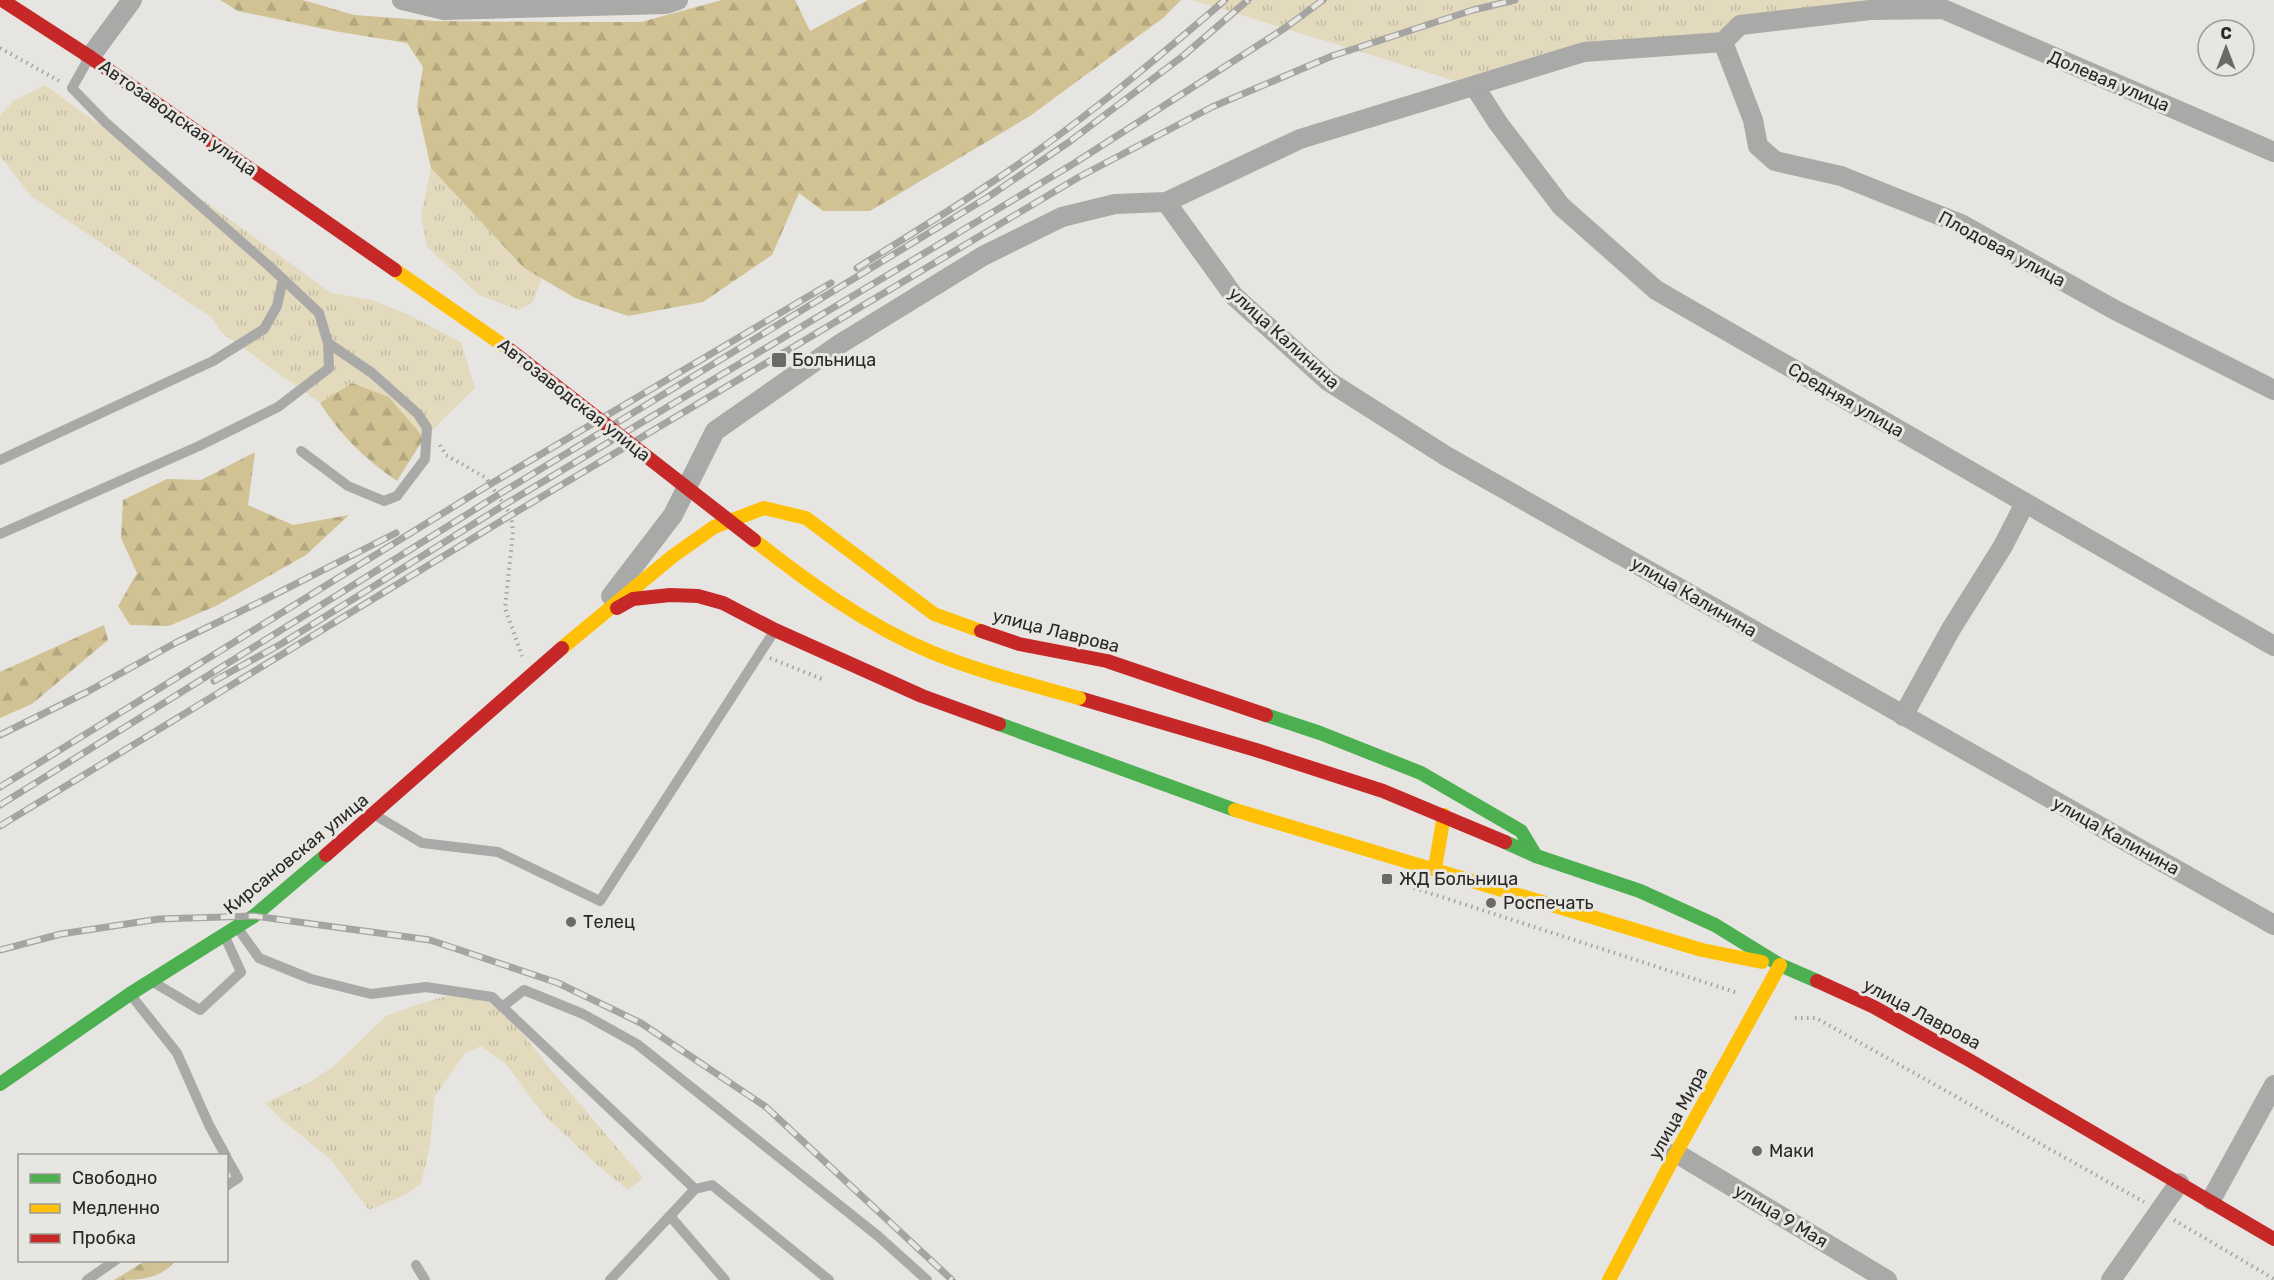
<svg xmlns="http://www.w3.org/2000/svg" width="2274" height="1280" font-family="Rubik,sans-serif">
	<defs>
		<pattern id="grass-tufts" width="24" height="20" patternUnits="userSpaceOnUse" patternTransform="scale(1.5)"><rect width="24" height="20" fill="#e3dabe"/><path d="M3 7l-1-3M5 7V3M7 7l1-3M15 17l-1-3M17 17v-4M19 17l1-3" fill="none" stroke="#c3bba3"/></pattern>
		<pattern id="forest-firs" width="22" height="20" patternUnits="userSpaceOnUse" patternTransform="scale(1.5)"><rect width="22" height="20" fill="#d1c293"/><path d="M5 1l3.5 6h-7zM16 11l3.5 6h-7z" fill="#b3a77f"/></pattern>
	</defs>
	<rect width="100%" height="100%" fill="#e6e5e2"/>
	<g fill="url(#grass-tufts)">
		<path d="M1192 0H1946L1740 25 1723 42 1584 52 1475 87Z"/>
		<path d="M45 85 331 293 372 300 409 315 461 342 475 388 424 438 389 397 352 383 320 403 221 332 212 318 31 196 0 156V116L13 101Z"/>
		<path d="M431 168 524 268 542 278 533 302 519 310 479 295 427 247 421 216Z"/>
		<path d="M469 990 490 991 551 1070 643 1178 628 1190 597 1165 544 1115 506 1064 481 1046 465 1053 435 1096 430 1145 421 1184 405 1195 369 1210 331 1160 280 1118 265 1103 310 1082 334 1066 386 1016 422 1003Z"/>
	</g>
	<g fill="url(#forest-firs)">
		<path d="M220 0H303L354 15 435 21 554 22H641L722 0H795L810 31 868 0H1181L1163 18 1030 116 870 211H823L799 193 772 255 703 302 628 316 575 298 524 268 431 168 417 106 423 67 407 43 334 31 238 11Z"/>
		<path d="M352 383 389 397 424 438 397 481C364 458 342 437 320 403Z"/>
		<path d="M255 452 248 505 293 525 349 515 306 555 216 606 169 626 130 625 118 606 137 573 121 538 123 500 167 479 201 480Z"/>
		<path d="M104 625 108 640 32 704 0 718V672Z"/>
		<path d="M145 1261H175C160 1280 138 1280 114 1280Z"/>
	</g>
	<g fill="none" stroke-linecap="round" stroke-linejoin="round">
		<g stroke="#a4a3a2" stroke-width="4" stroke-dasharray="1.5 4.5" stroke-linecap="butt">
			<path d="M0 48 61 82"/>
			<path d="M440 445 446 455 486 478 511 515 513 532 505 608 522 656"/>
			<path d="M770 658 822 679"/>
			<path d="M1414 888 1738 993"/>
			<path d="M1795 1018H1816L2144 1202"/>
			<path d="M2174 1220 2274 1279"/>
		</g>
		<g stroke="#a9a9a7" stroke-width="10">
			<path d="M301 451 348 486 384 501 397 496 425 459 427 428 418 414 372 373 328 343"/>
			<path d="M0 460 213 361 264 329 277 306 283 279"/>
			<path d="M0 534 199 446 278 407 329 368 328 343 319 313 269 266 105 122 72 88 89 58"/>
			<path d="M375 815 422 843 498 852 600 901 775 630"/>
			<path d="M237 927 259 958 311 979 371 994 426 987 492 997 695 1189 712 1185 829 1280"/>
			<path d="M153 982 200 1010 241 972 225 937"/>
			<path d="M130 994 177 1053 209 1125 226 1156"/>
			<path d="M502 1007 524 990 583 1014 637 1044 878 1236 927 1280"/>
			<path d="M226 1157 238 1178 226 1186"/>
			<path d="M670 1216 725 1280"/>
			<path d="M416 1265 425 1280"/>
			<path d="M87 1280 116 1260"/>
			<path d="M610 1280 695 1189"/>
		</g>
		<g stroke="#a9a9a7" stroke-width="20">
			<path d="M402 0 444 10 666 4 678 0"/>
			<path d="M1723 42 1753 120 1758 146 1775 161 1841 176 1961 224 2115 310 2274 390"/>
			<path d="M90 57 132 0"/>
			<path d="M1475 87 1498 123 1561 206 1656 290 2274 646"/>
			<path d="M1166 202 1234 296 1328 381 1446 456 2274 925"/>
			<path d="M611 596 673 515 715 431 840 344 983 256 1062 217 1115 204 1166 202 1300 139 1584 52 1723 42 1740 25 1870 10 1943 9 2274 152"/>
			<path d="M1903 716 1951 629 2003 546 2025 503"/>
			<path d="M1676 1153 1887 1280"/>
			<path d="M2211 1200 2274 1085"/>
			<path d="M2111 1280 2179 1183"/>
		</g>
		<g stroke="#4caf50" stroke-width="14">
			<path d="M1266 715 1320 733 1421 773 1521 831 1536 856"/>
			<path d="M999 724 1235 810"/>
			<path d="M1505 842 1536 856 1640 891 1715 925 1780 965 1817 981"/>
			<path d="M0 1084 130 994 254 916 326 855"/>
		</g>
		<g stroke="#ffc107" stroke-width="14">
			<path d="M395 270 510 350"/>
			<path d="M562 648 673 556 714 527 764 508 806 518 934 614 981 631"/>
			<path d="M1235 810 1702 950 1762 962"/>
			<path d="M1435 868 1444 815"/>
			<path d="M1609 1280 1676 1153 1780 965"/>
		</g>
		<g stroke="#c62828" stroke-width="14">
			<path d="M2 0 90 57 395 270"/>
			<path d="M617 608 633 599 670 595 698 596 723 603 775 630 922 696 999 724"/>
			<path d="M981 631 1019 644 1107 661 1266 715"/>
			<path d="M1079 698 1256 750 1383 791 1505 842"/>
			<path d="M326 855 562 648"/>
			<path d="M1817 981 1874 1007 1969 1060 2274 1239"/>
		</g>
		<g stroke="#a5a4a2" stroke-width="7">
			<g id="rail">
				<path d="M857 268C898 242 940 217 980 190 1067 134 1147 67 1225 0"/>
				<path d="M214 681 281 644 504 505 1073 164 1285 28 1323 0"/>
				<path d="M0 735 87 692 177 642 266 599 396 533"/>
				<path d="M0 787 482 489 831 283"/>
				<path d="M0 805 498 495 988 197 1069 142 1183 56 1248 0"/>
				<path d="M0 826 511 515 1079 177 1212 107 1332 56 1473 10 1515 0"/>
				<path d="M0 950 61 934 159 919 254 916 430 940 558 983 641 1023 766 1107 952 1280"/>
			</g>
		</g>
		<use href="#rail" stroke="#e7e6e1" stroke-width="4.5" stroke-dasharray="14" stroke-linecap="butt"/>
		<path stroke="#ffc107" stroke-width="14" d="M754 540C809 583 866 625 931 652 979 672 1029 684 1079 698"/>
		<path stroke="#c62828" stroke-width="14" d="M510 350 754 540"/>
	</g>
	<g fill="#6b6a68" stroke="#e7e6e1" stroke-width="2">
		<rect x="771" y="352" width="16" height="16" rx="3"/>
		<rect x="1381" y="873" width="12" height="12" rx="3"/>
		<circle cx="1491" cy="903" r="6"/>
		<circle cx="571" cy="922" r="6"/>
		<circle cx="1757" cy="1151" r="6"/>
	</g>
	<g text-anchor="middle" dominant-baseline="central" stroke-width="6" stroke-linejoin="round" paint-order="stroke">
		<g font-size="18" fill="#292827" stroke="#e7e6e1">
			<text transform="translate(2109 81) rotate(23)">Долевая улица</text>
			<text transform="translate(178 118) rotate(35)">Автозаводская улица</text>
			<text transform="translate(2002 249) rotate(28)">Плодовая улица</text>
			<text transform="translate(1284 338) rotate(42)">улица Калинина</text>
			<text transform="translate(574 400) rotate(38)">Автозаводская улица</text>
			<text transform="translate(1846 400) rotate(30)">Средняя улица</text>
			<text transform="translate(1694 597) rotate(30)">улица Калинина</text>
			<text transform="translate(1056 631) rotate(14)">улица Лаврова</text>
			<text transform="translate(2116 836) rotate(29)">улица Калинина</text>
			<text transform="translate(296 854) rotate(-39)">Кирсановская улица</text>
			<text transform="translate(1922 1014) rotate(28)">улица Лаврова</text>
			<text transform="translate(1678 1113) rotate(-61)">улица Мира</text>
			<text transform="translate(1781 1216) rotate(31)">улица 9 Мая</text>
		</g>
		<g font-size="18" fill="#292827" stroke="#e7e6e1" text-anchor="start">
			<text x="792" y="360">Больница</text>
			<text x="1399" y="879">ЖД Больница</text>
			<text x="1503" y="903">Роспечать</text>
			<text x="583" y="922">Телец</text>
			<text x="1769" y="1151">Маки</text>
		</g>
	</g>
	<rect x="18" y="1154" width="210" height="108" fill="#e7e6e1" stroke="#9b9a97" stroke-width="1.5"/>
	<rect x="30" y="1174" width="30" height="9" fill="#4caf50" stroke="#9b9a97" stroke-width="1.5"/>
	<text x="72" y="1184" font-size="18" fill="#292827">Свободно</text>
	<rect x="30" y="1204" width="30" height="9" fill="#ffc107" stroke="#9b9a97" stroke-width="1.5"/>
	<text x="72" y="1214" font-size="18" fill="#292827">Медленно</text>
	<rect x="30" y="1234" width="30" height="9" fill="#c62828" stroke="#9b9a97" stroke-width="1.5"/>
	<text x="72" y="1244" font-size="18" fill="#292827">Пробка</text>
	<g transform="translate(2226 48)"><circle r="28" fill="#e7e6e1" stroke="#9b9a97" stroke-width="1.5"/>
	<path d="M0-4.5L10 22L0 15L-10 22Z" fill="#6b6a68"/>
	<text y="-9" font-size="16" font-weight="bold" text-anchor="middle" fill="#292827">С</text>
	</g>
</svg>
